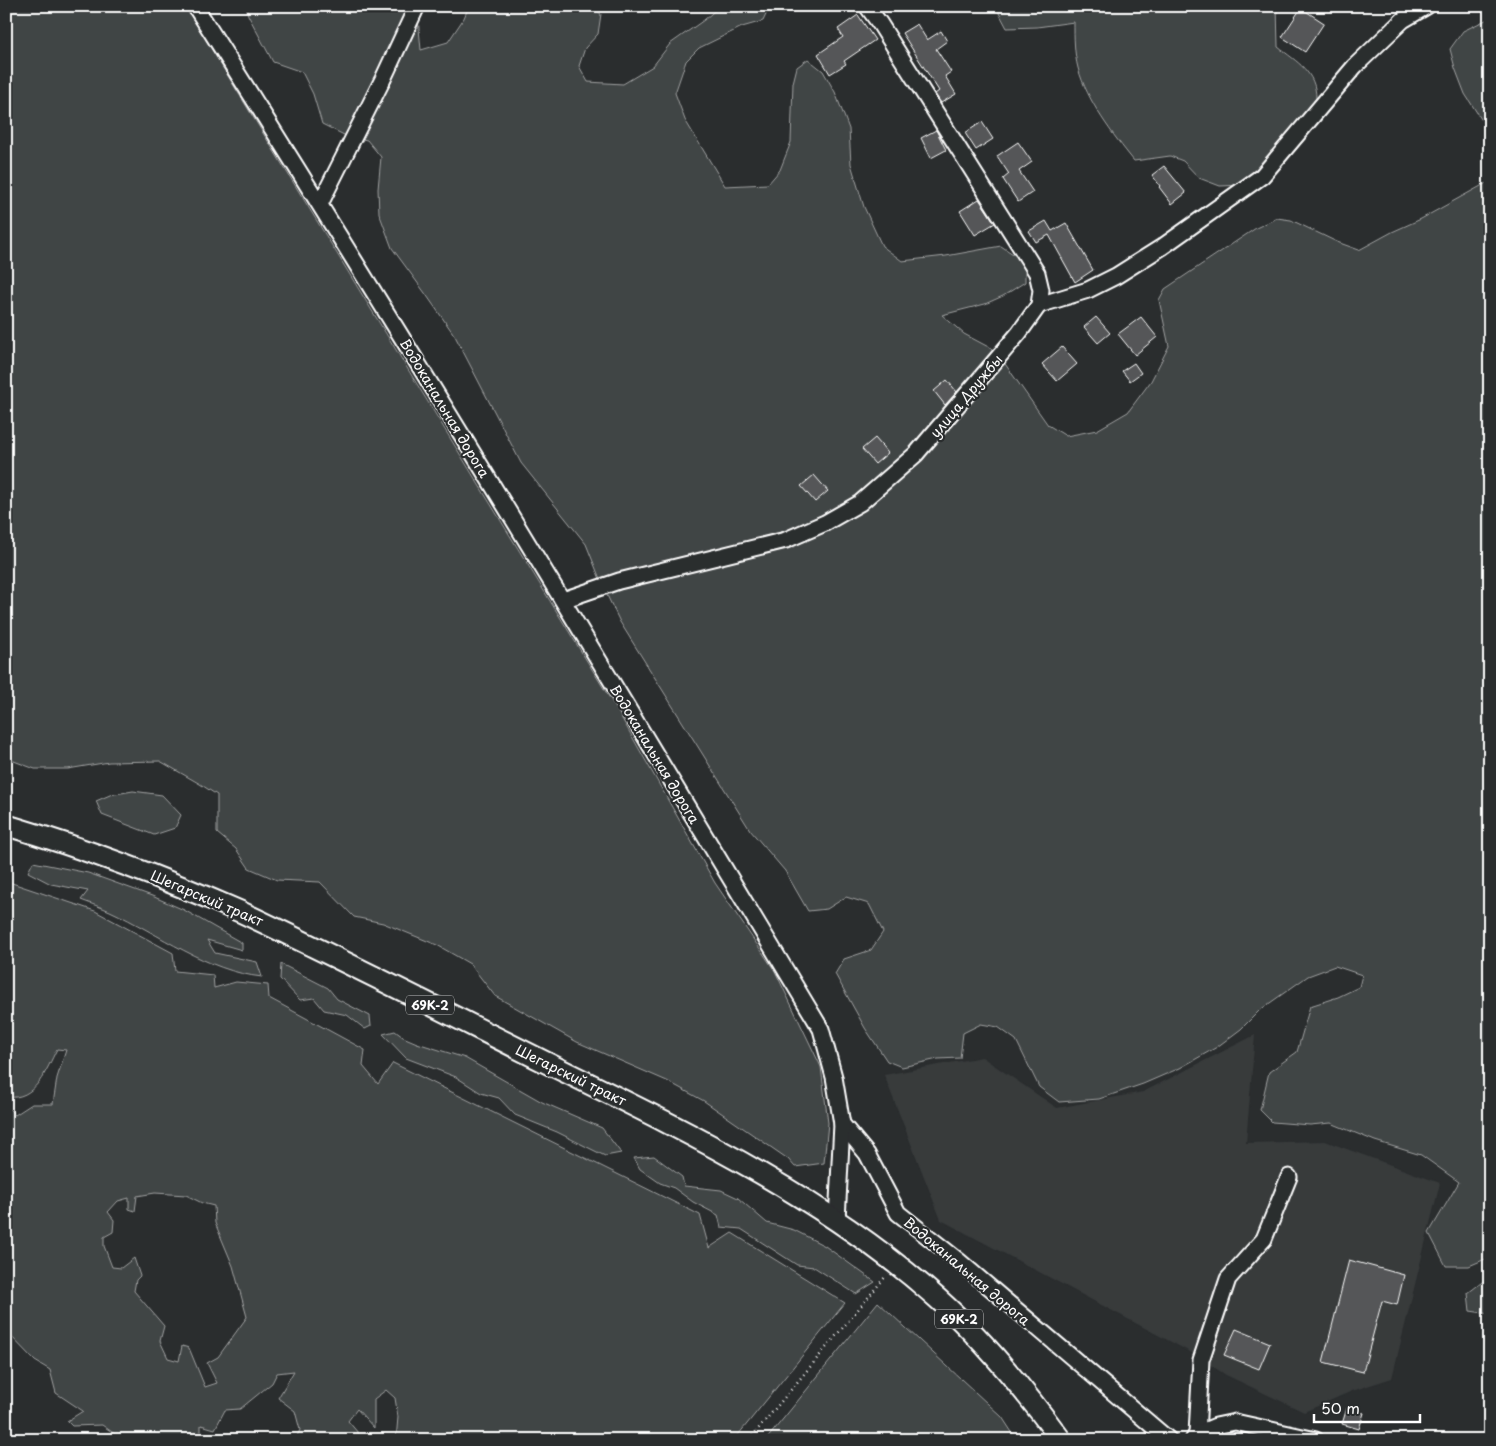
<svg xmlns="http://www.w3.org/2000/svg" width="1496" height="1446" font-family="'Playpen Sans',sans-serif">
	<rect width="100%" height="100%" fill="#2a2d2e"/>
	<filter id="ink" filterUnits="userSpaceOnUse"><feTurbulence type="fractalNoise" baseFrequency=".02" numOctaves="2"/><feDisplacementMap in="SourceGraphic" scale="10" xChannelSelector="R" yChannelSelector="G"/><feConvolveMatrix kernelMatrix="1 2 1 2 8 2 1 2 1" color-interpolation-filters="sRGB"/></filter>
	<g filter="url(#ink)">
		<path fill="#373a3b" d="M1255 1035 1246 1143 1325 1141 1440 1183 1392 1378 1352 1391 1304 1412 1226 1375 1192 1353 941 1220 884 1075 982 1057 1057 1108 1143 1092Z"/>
		<g fill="#414445" stroke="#a0a2a2" fill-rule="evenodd">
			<path d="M6 6H185L617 710 715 883 775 971 821 1067 828 1123 824 1163 795 1167 788 1159 704 1101 667 1081 577 1042 495 996 470 964 437 945 383 923 354 917 320 882 277 880 249 868 236 849 217 833V795L200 784 160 761 109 762 68 769H35L6 758Z"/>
			<path d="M246 6H425L418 18 421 50 448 42 464 18 469 6H591L601 14 598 34 585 48 579 66 588 82 623 84 653 66 670 44 704 20 720 6H770L763 21 742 27 699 48 686 61 675 93 685 120 725 186 768 184 780 170 791 142 793 83 797 67 808 59 823 71 835 92 849 129 851 164 864 207 882 246 902 261 946 256 1001 246 1025 262V282L1003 296 985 304 942 315 964 334 996 351 1048 425 1066 436 1097 430 1128 412 1151 381 1169 346 1159 300 1165 289 1256 228 1277 218 1291 220 1337 242 1359 250 1392 232 1421 219 1490 181V1257L1469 1266H1446L1429 1233 1459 1182 1421 1155 1375 1141 1331 1123 1310 1125 1272 1122 1260 1110 1269 1072 1297 1052 1310 1006 1338 997 1359 987 1362 975 1335 966 1308 976 1260 1010 1241 1029 1217 1047 1180 1068 1143 1084 1099 1099 1059 1102 1039 1087 1016 1040 998 1027 981 1024 963 1033 960 1058 938 1059 902 1067 887 1061 865 1028 835 974 844 959 871 950 883 932 869 904 846 897 827 909 808 911 785 871 750 830 620 622 604 589 586 544 521 463 455 336 425 293 392 248 379 213 378 189 381 157 367 140 344 135 322 124 313 94 302 72 273 62 248 15Z"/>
			<path d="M999 6H1277L1278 47C1297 62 1316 72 1316 98L1277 157 1245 185 1220 186 1199 178 1183 161 1170 156 1134 161C1113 135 1087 101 1078 68 1074 53 1074 37 1074 22L1037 27 1007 28 999 13Z"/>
			<path d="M1490 18V133L1465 94 1455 68 1450 49 1463 31Z"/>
			<path d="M133 791 162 795 181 815 175 828 154 835 102 815 96 801 110 795Z"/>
			<path d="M33 862 88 873 152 896 184 910 242 943V950L207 940 215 953 257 962 262 977C206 971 160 934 110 911 101 907 91 904 81 900L88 891 51 884 28 872Z"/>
			<path d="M6 881 95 911 173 953 175 971 213 975 214 988 236 982 268 985 269 998 365 1050 363 1066 378 1084 393 1063 700 1215 709 1248 732 1233 845 1303 734 1440H396L398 1417 395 1398 386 1390 374 1399V1428L357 1409 348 1421 364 1440H295L300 1430 295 1411 278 1398 294 1371 277 1373 272 1383 240 1409 225 1410 215 1429 201 1425V1440H119V1437L102 1425 72 1426 67 1421 83 1411 56 1393 50 1370 35 1361 6 1331V1106L15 1115 32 1104H53L57 1078 66 1050 57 1049C46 1070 36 1101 6 1097ZM155 1193 186 1195 202 1203 214 1206 215 1223 233 1266 247 1317 218 1357 207 1363 217 1383 205 1387 189 1348 182 1346 179 1361 168 1358 160 1341 164 1326 134 1291 136 1280 140 1276 134 1258 121 1268 112 1267 104 1246V1237L113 1232 114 1220 108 1212 118 1201 129 1198V1209L135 1211 137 1196Z"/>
			<path d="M281 964 328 988 337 999 370 1016 371 1026 365 1029 347 1015 324 1010 314 998 300 1000 280 979Z"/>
			<path d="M395 1031 403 1037 417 1043 465 1058 542 1102 602 1128 621 1153 605 1156 557 1132 515 1115 499 1098 481 1093 456 1077 406 1058 383 1034Z"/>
			<path d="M654 1156 682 1177 684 1186 721 1190 738 1198 767 1223 794 1230 825 1246 875 1282 856 1294 814 1267 797 1265 741 1229 721 1227 718 1215 693 1202 674 1188 660 1183 640 1169 634 1158Z"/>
			<path d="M1490 1276V1314L1470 1311 1468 1293Z"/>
			<path d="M878 1302 1002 1417 1017 1440H766Z"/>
		</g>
		<g fill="#555758" stroke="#fff">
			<path d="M1301 8 1324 23 1305 52 1282 37Z"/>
			<path d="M858 15 875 40 844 61 846 64 830 74 818 54 843 37 838 29Z"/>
			<path d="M917 24 927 40 941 31 947 41 936 49 951 72 945 76 956 94 941 103 935 94 939 91 902 33Z"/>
			<path d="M982 122 993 139 976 150 965 133Z"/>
			<path d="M936 130 946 150 931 158 921 138Z"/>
			<path d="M1018 142 1032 162 1019 171 1033 192 1018 202 1003 179 1009 174 997 156Z"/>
			<path d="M1164 166 1186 193 1172 204 1159 187 1160 186 1152 175Z"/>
			<path d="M979 199 995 223 975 235 960 211Z"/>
			<path d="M1046 221 1052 231 1066 223 1093 270 1075 282 1049 235 1036 242 1029 231Z"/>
			<path d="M1096 317 1110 333 1098 343 1084 327Z"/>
			<path d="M1141 317 1157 337 1135 355 1118 334Z"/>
			<path d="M1062 347 1077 364 1057 381 1042 364Z"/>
			<path d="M1134 363 1141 373 1130 381 1122 371Z"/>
			<path d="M947 380 957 392 945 405 934 391Z"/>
			<path d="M875 438 888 453 875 464 862 449Z"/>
			<path d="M814 475 828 491 815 502 801 486Z"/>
			<path d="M1349 1260 1404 1275 1397 1305 1382 1301 1363 1372 1323 1362Z"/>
			<path d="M1236 1329 1270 1343 1259 1369 1224 1355Z"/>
			<path d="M1347 1408 1364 1413 1359 1429 1342 1424Z"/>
		</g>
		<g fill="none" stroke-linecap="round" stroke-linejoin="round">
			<g stroke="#fff" stroke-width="19">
				<g id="minor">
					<path d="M195 6C409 344 615 686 821 1029L834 1077 842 1124 867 1154 898 1213 960 1262 1169 1440"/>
					<path d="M320 204 383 79 417 6"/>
					<path d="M1039 305 1088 290 1116 276 1162 247 1262 176 1355 66 1403 20 1427 6"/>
					<path d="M563 600 619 581 786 540 825 523 860 503 916 454 1019 333 1039 305 1041 290 1037 273 880 24 867 6"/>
					<path d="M837 1220 842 1124"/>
					<path d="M1197 1434 1201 1360 1228 1279 1264 1239 1289 1177"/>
					<path d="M1193 1440 1197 1434 1216 1426 1235 1422 1316 1440"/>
				</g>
			</g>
			<g stroke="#fff" stroke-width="24">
				<path id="major" d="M6 825C86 849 164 878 241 912 343 960 443 1011 543 1061 681 1129 822 1195 937 1298 981 1337 1026 1392 1061 1440"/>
			</g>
			<path stroke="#fff" stroke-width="2.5" stroke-dasharray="1 4" stroke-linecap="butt" d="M749 1440 886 1276"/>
			<use href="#minor" stroke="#2a2d2e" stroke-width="15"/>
			<use href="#major" stroke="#2a2d2e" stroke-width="20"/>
		</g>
	</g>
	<g text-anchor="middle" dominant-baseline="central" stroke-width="4.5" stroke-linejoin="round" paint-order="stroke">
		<g fill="#2a2d2e" stroke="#bfc0c0" stroke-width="1">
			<rect x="406" y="995.5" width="48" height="19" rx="4"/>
			<rect x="935" y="1309.5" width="48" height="19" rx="4"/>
		</g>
		<g font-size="12" font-weight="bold" fill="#fff">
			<text x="430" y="1005">69К-2</text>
			<text x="959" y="1319">69К-2</text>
		</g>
		<g font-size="14" fill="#fff" stroke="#2a2d2e">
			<text transform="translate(966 396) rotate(-50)">улица Дружбы</text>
			<text transform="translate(445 408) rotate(59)">Водоканальная дорога</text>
			<text transform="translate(655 754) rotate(59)">Водоканальная дорога</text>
			<text transform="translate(207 898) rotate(23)">Шегарский тракт</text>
			<text transform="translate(571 1075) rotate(26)">Шегарский тракт</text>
			<text transform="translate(967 1271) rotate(40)">Водоканальная дорога</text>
		</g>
	</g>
	<rect width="1496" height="1446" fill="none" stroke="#2a2d2e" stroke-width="25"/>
	<rect x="12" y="12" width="1471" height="1421" fill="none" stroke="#fff" stroke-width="2" filter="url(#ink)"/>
	<path d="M1314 1414v8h106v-8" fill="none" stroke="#ffffff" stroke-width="2.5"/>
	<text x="1321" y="1414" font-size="15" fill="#ffffff" stroke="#2a2d2e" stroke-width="4" paint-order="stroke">50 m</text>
</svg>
